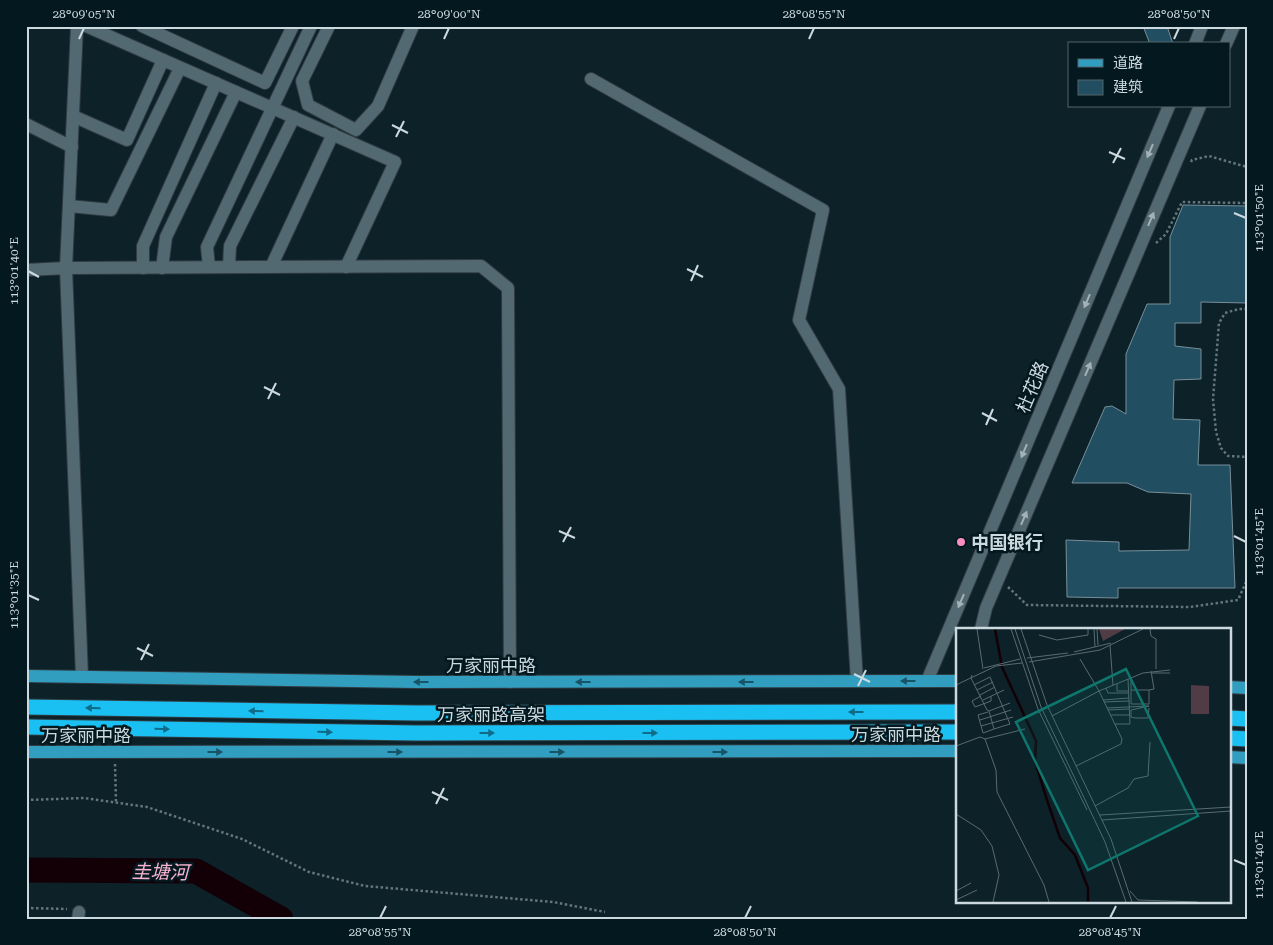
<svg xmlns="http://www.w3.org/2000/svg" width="1273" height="945" font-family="'Roboto Serif','Noto Sans SC',serif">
	<rect width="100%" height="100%" fill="#0d2129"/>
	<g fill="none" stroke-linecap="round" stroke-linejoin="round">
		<path stroke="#130007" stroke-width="25" d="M26 870 196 871 281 919"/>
	</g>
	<g fill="#214f61" stroke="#788f99">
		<path d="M1143 26H1167L1173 44H1150Z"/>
		<path d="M1183 205 1247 206V303L1201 302V323H1175V346L1201 349V379L1174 380 1173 419 1200 420 1198 465H1230L1235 588H1118V598L1067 597 1066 540 1119 542V551L1189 550 1191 494 1148 492 1127 483H1072L1105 407 1112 406 1126 414V354L1147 304H1170V237Z"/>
	</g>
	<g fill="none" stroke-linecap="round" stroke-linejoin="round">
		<g stroke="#313c43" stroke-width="14">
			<g id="minor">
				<path d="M77 26 66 268 481 266 508 288 510 682"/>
				<path d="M86 26 395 162 346 267"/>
				<path d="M142 26 265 83 293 26"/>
				<path d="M329 26 302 81 308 105 356 130 378 106 413 26"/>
				<path d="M1195 44 1202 26"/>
				<path d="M1226 44 1234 26"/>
				<path d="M591 79 823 210 799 320 839 389 857 681"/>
				<path d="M73 116 127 140 163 60"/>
				<path d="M26 124 72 147"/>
				<path d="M69 206 111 210 180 68"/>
				<path d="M209 267 207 247 311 26"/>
				<path d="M229 267 230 246 294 117"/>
				<path d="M271 267 333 134"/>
				<path d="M143 268V246L216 83"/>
				<path d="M162 268 166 237 236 92"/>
				<path d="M26 270 66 268 82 677"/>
				<path d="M981 629 986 608 1200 106"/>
				<path d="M927 681 1169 106"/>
				<path d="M78 919 79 912"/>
			</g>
		</g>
		<g stroke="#313c43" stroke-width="14">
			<g id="major">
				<path d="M26 676 417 682 957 681"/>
				<path d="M1229 687 1247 688"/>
				<path d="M26 752 957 751"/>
				<path d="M1229 757 1247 758"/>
			</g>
		</g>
		<g stroke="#313c43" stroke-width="17">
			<g id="highway">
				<path d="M26 707 417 713 957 712"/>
				<path d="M1229 718 1247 719"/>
				<path d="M26 727 416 733 957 732"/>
				<path d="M1229 738 1247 739"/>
			</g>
		</g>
		<g stroke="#64757c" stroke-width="2.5" stroke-dasharray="2.5 2.5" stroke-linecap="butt">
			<path d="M1191 162 1192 160 1209 156 1247 167"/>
			<path d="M1156 243 1166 234 1182 202 1247 203"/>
			<path d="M1247 309H1239L1225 313 1219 323 1213 399 1216 432 1221 448 1228 456 1247 457"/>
			<path d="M1008 587 1027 605 1190 607 1238 600 1247 580"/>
			<path d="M115 764 116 802"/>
			<path d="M26 800 84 798 147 807 242 839 309 872 365 886 553 902 605 912"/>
			<path d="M26 908 67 909"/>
		</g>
		<use href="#minor" stroke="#536972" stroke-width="12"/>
		<use href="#major" stroke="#319dbf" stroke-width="12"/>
		<use href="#highway" stroke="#1ac0f2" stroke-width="15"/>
	</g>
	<defs><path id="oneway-solid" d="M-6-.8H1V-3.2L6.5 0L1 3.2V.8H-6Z" transform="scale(1.25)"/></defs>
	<g fill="#a2b2b8">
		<use href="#oneway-solid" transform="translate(1150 151) rotate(113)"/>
		<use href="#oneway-solid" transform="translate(1151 219) rotate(-67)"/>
		<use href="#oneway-solid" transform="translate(1087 301) rotate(113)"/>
		<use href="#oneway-solid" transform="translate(1088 369) rotate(-67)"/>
		<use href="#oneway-solid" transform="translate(1024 451) rotate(113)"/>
		<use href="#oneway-solid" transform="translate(1024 518) rotate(-67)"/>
		<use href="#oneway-solid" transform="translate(961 601) rotate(113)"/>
	</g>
	<g fill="#185467">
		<use href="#oneway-solid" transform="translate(908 681) rotate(180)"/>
		<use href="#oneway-solid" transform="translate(421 682) rotate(-180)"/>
		<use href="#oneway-solid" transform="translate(583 682) rotate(180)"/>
		<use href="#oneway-solid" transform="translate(746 682) rotate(180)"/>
		<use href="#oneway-solid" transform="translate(215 752)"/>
		<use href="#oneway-solid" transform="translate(395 752)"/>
		<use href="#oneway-solid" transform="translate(557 752)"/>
		<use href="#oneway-solid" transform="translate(720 752)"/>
	</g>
	<g fill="#0f6c88">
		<use href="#oneway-solid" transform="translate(93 708) rotate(-179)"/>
		<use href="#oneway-solid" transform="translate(256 711) rotate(-179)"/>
		<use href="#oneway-solid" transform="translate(856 712) rotate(180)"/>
		<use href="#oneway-solid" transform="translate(162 729) rotate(1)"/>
		<use href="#oneway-solid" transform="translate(325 732) rotate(1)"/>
		<use href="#oneway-solid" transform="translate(487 733)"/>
		<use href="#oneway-solid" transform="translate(650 733)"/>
	</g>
	<path fill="none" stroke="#ccd9de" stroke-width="2" d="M79 39 84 28M444 39 449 28M809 39 814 28M1174 39 1179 28M392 125 408 133M396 137 404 121M1109 152 1125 159M1113 163 1121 148M1234 213 1246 218M687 269 703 277M28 271 39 277M691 281 698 265M264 387 280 395M268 399 276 383M982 413 997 421M986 425 993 409M559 531 575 538M1234 536 1246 542M563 542 571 527M28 595 39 600M137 648 153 656M141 660 149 644M854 674 870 682M858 686 866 670M432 792 448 800M436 804 444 788M1234 860 1246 865M380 918 386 906M745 918 751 906M1110 918 1116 906"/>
	<circle fill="#fc8fc1" stroke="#04181f" stroke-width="2" cx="961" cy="542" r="5"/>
	<g text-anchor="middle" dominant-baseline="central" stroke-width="5" stroke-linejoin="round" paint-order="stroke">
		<g font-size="18" fill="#ccd9de" stroke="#04181f">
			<text transform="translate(1032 387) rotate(-67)">杜花路</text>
			<text x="491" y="665">万家丽中路</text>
			<text x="491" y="714">万家丽路高架</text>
			<text x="896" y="734">万家丽中路</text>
			<text x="86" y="735">万家丽中路</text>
		</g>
		<g font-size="18" font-weight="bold" fill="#ccd9de" stroke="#04181f" text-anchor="start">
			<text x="971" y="542">中国银行</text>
		</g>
		<g font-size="19" font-style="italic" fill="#f8b3d0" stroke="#04181f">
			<text transform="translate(160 872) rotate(1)">圭塘河</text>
		</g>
	</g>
	<g transform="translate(956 628)">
		<rect width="275" height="275" fill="#0d2129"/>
		<path d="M143 1H169L147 13ZM235 57 253 58V86H235Z" fill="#513b44"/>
		<path fill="none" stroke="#130007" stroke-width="2.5" d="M39 1 46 39 80 113 79 133 91 172 104 210 119 227 132 260V274"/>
		<path fill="none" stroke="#596b71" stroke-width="1" d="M21 1 27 41M55 1 82 81 131 182M59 1 85 79 149 214 170 274M65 1 91 77 155 211 176 274M138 1 139 19M141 1 142 17M194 1 195 8 200 11V41M83 7 101 12 132 7V1M154 17 157 57M118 24 155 15M71 30 112 25M73 34 144 22 187 1M28 40 64 31M195 45H214M16 47 15 50 31 82 33 83 38 101 54 96 34 49 18 57M175 50V76H193V62H175M161 56V63H172M0 57 40 38 66 35M150 60 152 65H172M21 62 37 54M193 62 198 61 195 43M24 67 39 59M25 68 16 73 19 79 35 73V68M27 72 48 62M147 72 173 70M148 74 173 73M151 80 193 78 175 82V89L179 90H192L193 80M152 82 173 81M33 83 54 75M32 84 22 87 27 105 38 101M155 87H173M96 88 143 63 124 31M24 92 55 82M159 96H174L172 51M25 98 57 89M29 111 40 142 41 164 88 257 93 274M0 118 24 109 29 111 69 101M120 138 165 116 166 111 143 63 187 45 214 42M139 178 172 160 178 151 192 148 194 114M0 186 25 202 36 218 43 247 37 274M144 187 275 179M146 192 275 183M0 263 15 255M174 263 182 272 241 274M0 272 21 262"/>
		<path fill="#0f766e" fill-opacity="0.15" stroke="#0f766e" stroke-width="2.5" d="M170 41 242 188 132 242 60 94Z"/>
		<rect width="275" height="275" fill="none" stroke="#ccd9de" stroke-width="2.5"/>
	</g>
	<rect width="1273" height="945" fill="none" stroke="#04181f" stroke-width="55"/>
	<rect x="1068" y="42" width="162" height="65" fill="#04181f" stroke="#54656b"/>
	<rect x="1078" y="59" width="25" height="8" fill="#319dbf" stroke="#54656b"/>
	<text x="1113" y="68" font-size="15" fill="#ccd9de">道路</text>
	<rect x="1078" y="80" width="25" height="15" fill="#214f61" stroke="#54656b"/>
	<text x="1113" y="92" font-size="15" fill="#ccd9de">建筑</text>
	<rect x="28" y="28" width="1218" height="890" fill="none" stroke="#ccd9de" stroke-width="2"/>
	<g font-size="12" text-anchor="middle" fill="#ccd9de">
		<text x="84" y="18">28°09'05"N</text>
		<text x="449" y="18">28°09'00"N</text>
		<text x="814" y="18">28°08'55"N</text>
		<text x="1179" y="18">28°08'50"N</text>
		<text transform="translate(1259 218) rotate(-90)" y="4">113°01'50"E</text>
		<text transform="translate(14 271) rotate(-90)" y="4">113°01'40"E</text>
		<text transform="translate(1259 542) rotate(-90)" y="4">113°01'45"E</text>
		<text transform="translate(14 595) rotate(-90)" y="4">113°01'35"E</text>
		<text transform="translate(1259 865) rotate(-90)" y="4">113°01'40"E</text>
		<text x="380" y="936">28°08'55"N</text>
		<text x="745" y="936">28°08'50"N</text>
		<text x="1110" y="936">28°08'45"N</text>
	</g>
</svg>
